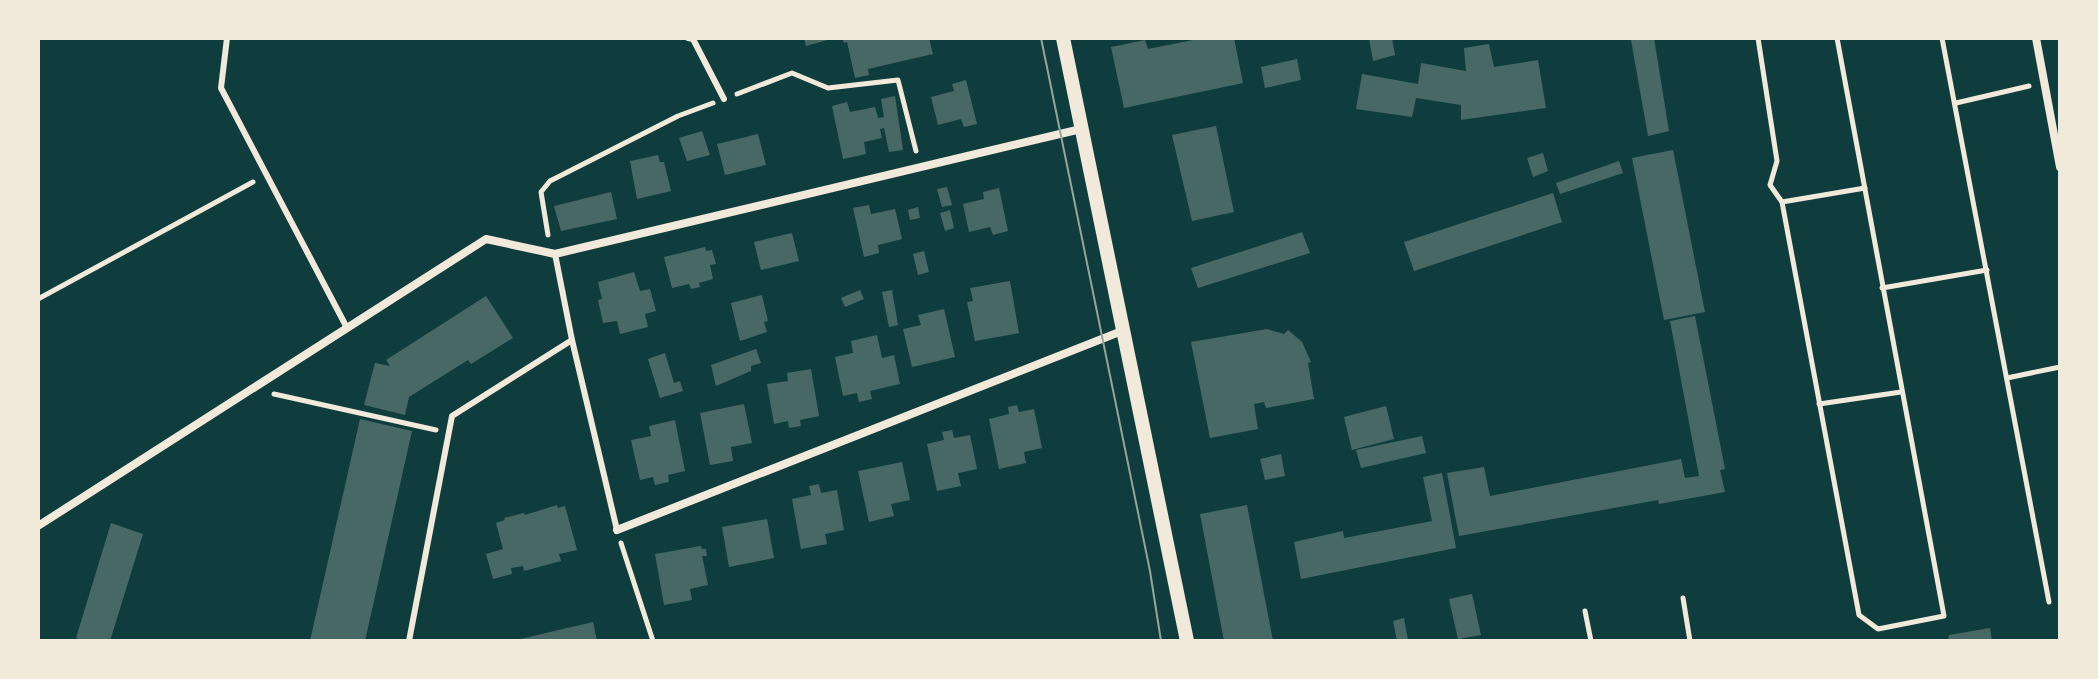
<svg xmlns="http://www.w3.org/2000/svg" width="2098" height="679" font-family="'Asap Condensed',sans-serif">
	<rect width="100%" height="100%" fill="#0f3d3e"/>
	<g fill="#486865">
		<path d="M804 38H831V39L806 46Z"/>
		<path d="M842 38H929L933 54 868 69 869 75 855 78 847 42 844 43Z"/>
		<path d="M1203 38H1234L1243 83 1124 108 1111 47 1145 40 1148 49Z"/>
		<path d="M1369 38H1392L1395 55 1373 61Z"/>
		<path d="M1639 38H1654L1669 131 1648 136 1631 40Z"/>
		<path d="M1489 44 1494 67 1538 60 1546 108 1461 120V105L1416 98 1412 117 1356 109 1362 74 1418 84 1421 63 1466 71 1464 48Z"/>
		<path d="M1297 59 1301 80 1265 88 1261 67Z"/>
		<path d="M966 80 977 124 964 127 961 119 938 125 931 97 954 91 952 84Z"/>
		<path d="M895 96 903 150 889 152 884 128 880 129 882 138 864 142 866 154 843 159 832 106 847 102 850 112 875 107 878 118 884 117 881 99Z"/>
		<path d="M1216 126 1234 212 1192 221 1172 135Z"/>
		<path d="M702 131 710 155 687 161 679 138Z"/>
		<path d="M758 134 766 165 725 175 717 144Z"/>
		<path d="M1673 150 1705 312 1664 320 1632 158Z"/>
		<path d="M1543 153 1548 171 1533 177 1527 158Z"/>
		<path d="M658 155 660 162H664L671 191 637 199 630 161Z"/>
		<path d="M1619 161 1623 173 1560 194 1556 183Z"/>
		<path d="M947 187 952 205 942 207 937 189Z"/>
		<path d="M999 188 1008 231 993 235 990 227 969 232 963 204 984 199 983 192Z"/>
		<path d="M611 192 617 219 561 231 554 206Z"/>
		<path d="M1553 193 1562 222 1414 271 1404 242Z"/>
		<path d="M869 205 871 214 895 209 902 239 878 245 879 253 864 257 853 208Z"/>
		<path d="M918 207 920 218 910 220 908 210Z"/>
		<path d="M950 210 954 228 945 231 940 213Z"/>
		<path d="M1302 232 1310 253 1198 288 1191 268Z"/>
		<path d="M792 233 799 261 761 270 754 242Z"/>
		<path d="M705 247 706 251 712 250 716 264 710 265 713 279 699 283 700 287 691 289 689 284 672 288 664 257Z"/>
		<path d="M924 251 929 272 918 275 913 254Z"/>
		<path d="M634 272 640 291 650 289 656 311 645 314 648 327 620 334 617 321 603 323 598 300 602 299 598 282Z"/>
		<path d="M1010 281 1019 333 975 341 967 302 973 301 970 288Z"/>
		<path d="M860 290 864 299 845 307 841 298Z"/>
		<path d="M892 290 898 325 889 327 882 292Z"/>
		<path d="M762 295 768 321 764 322 767 332 740 341 731 303Z"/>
		<path d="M486 296 513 338 471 364 468 360 409 397 405 415 364 405 375 363 390 366 386 360Z"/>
		<path d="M944 309 955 357 912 367 903 329 921 325 918 315Z"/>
		<path d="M1695 316 1725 469 1720 470 1725 492 1659 504 1658 500 1459 536 1447 473 1484 467 1490 496 1681 459 1685 478 1699 476 1670 321Z"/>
		<path d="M1267 329 1284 334 1288 330 1302 342 1311 362 1308 363 1314 399 1266 408 1264 402 1254 404 1258 429 1210 438 1191 342Z"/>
		<path d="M877 335 882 358 894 355 900 384 870 391 872 399 859 402 857 393 843 396 835 357 853 353 851 341Z"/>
		<path d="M756 349 761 363 751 366V371L716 386 711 365Z"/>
		<path d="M665 353 674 383 680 381 683 391 660 398 648 359Z"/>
		<path d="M811 369 819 416 800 420 801 426 789 428 788 421 774 424 767 384 788 381 787 373Z"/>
		<path d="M744 404 752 443 731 447 733 461 710 465 700 413Z"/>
		<path d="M1017 405 1019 412 1034 409 1042 448 1024 452 1026 463 999 469 989 419 1009 414 1008 407Z"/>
		<path d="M1386 406 1394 439 1352 450 1344 417Z"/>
		<path d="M360 419 412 431 365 641H310Z"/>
		<path d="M675 420 685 471 668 475 669 482 655 485 653 477 640 480 631 440 651 436 649 426Z"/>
		<path d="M952 430 954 438 970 435 977 469 958 473 961 486 937 491 927 444 944 440 942 432Z"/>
		<path d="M1422 436 1426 453 1361 468 1356 450Z"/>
		<path d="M1281 454 1285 476 1265 480 1260 459Z"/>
		<path d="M902 462 910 500 891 504 894 516 869 522 858 471Z"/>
		<path d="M1442 473 1456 548 1301 579 1294 542 1343 531 1344 538 1432 521 1423 477Z"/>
		<path d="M819 484 821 493 837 490 844 530 825 534 827 544 801 549 792 499 811 495 809 486Z"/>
		<path d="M557 505 558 508 565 506 577 550 559 554 561 561 524 571 523 566 511 568 512 574 493 579 486 554 503 549 496 523 505 520 504 518 524 513 525 515Z"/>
		<path d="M1247 505 1273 641H1224L1200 514Z"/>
		<path d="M767 519 774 558 729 567 722 527Z"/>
		<path d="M111 523 143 534 110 641H85L76 638Z"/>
		<path d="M701 546 702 549H706L707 556H702L708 585 690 589 692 600 664 605 655 554Z"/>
		<path d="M1472 594 1481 635 1458 639 1449 599Z"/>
		<path d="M1404 618 1408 640 1397 641 1393 621Z"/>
		<path d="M593 622 597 641H516V640Z"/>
		<path d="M1990 628 1992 641H1948L1949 635Z"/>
	</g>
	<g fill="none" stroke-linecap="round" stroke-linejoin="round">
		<g stroke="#f1e9da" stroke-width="5">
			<path d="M1758 38 1777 161 1770 185 1782 202 1859 615 1878 629 1944 616 1837 38"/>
			<path d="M1942 38 2049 602"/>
			<path d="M737 94 792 73 828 88 898 80 916 151"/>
			<path d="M1956 103 2029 86"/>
			<path d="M1782 202 1865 188"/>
			<path d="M548 235 541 192 550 181 678 116 713 103"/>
			<path d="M1882 288 1987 270"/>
			<path d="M38 299 253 182"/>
			<path d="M2007 378 2060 367"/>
			<path d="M274 394 436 430"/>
			<path d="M1819 404 1901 392"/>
			<path d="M621 543 653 641"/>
			<path d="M1683 598 1690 641"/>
			<path d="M1585 611 1591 641"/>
		</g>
		<g stroke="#f1e9da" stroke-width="6">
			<path d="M227 38 221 88 346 326"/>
			<path d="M688 38 693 39 724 99"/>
			<path d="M555 254 572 340"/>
			<path d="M409 641 452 416 572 340 617 530"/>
		</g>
		<g stroke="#f1e9da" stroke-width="8">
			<path d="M2036 38 2060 167"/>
			<path d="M38 526 486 239 555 254 1081 129"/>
			<path d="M617 530 1122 331"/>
		</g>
		<path stroke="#f1e9da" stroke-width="14" d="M1063 38 1187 641"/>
		<path stroke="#97a49c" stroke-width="2" d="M1041 38 1150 571 1161 641"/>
	</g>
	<rect width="2098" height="679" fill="none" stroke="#f1e9da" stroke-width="80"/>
</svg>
